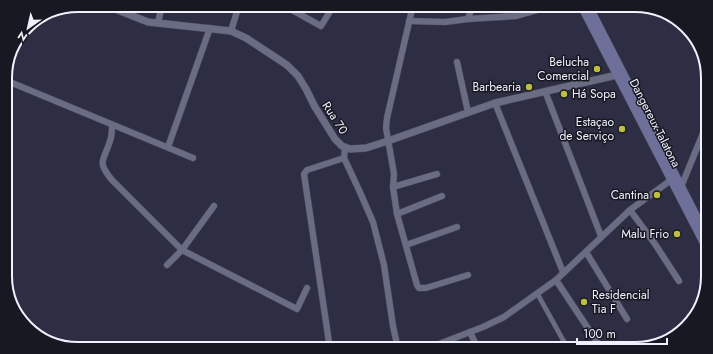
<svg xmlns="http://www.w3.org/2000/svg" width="713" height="354" font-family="Jost,sans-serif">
	<rect width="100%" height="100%" fill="#2d2e43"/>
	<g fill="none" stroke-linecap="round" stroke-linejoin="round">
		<g stroke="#4a4b5c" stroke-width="5.5">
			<path id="pedestrian" d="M537 293 568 349"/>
		</g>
		<g stroke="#4a4b5c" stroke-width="7">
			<g id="minor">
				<path d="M283 5 321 26 334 5"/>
				<path d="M413 5 387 118 386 128 394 174 393 187 397 214 417 285 419 288H426L468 275"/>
				<path d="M468 19 473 5"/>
				<path d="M409 21 445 22 468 19 516 16 555 5"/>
				<path d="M158 23 162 5"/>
				<path d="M231 31 239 5"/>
				<path d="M457 62 468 112"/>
				<path d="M5 80 193 158"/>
				<path d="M545 91 601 236"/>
				<path d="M495 103 563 272"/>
				<path d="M112 125C112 131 112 136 110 141 104 161 96 161 112 180L182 250 297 309 307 288"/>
				<path d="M168 147 210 28"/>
				<path d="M345 148 344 158 359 190 373 222 384 265 393 326 398 349"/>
				<path d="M393 187 437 174"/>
				<path d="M681 187 708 121"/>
				<path d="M630 210 655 244 679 281"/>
				<path d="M397 214 442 196"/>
				<path d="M406 245 457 227"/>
				<path d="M586 252 627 319"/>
				<path d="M167 265 182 250 214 206"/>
				<path d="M556 280 599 345"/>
				<path d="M470 332 478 349"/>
				<path d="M330 349 304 174 307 170 344 158"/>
				<path d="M426 349 483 327 504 317 556 280 630 210 671 180"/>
			</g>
		</g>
		<g stroke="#4a4b5c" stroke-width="8">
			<path id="tertiary" d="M105 5 148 22 231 31 246 38 287 65 298 76 306 89 315 107 335 139 342 146 350 149 366 148 388 141 495 103 617 75"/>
		</g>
		<g stroke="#4a4b5c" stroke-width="9">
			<g id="secondary">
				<path d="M581 5 708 251"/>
				<path d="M588 5 708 239"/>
			</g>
		</g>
		<use href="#pedestrian" stroke="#6a6c83" stroke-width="4.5"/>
		<use href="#minor" stroke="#6a6c83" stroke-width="6"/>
		<use href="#tertiary" stroke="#6a6c83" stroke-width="7"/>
		<use href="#secondary" stroke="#6e709a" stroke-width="8"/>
	</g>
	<g fill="#bebf42" stroke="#171821" stroke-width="1.5">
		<circle cx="597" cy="69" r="4"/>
		<circle cx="529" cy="87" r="4"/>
		<circle cx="564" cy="94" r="4"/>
		<circle cx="622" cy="129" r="4"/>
		<circle cx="657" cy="195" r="4"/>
		<circle cx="677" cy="234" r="4"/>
		<circle cx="584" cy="302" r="4"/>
	</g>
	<g text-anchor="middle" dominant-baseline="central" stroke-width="3" stroke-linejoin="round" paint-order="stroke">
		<g font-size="12" fill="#f0f1ff" stroke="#171821" text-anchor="end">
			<text x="589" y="62">Belucha<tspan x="589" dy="14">Comercial</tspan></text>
			<text x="521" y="87">Barbearia</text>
			<text x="572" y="94" text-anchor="start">Há Sopa</text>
			<text x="614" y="122">Estaçao<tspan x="614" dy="14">de Serviço</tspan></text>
			<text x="649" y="195">Cantina</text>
			<text x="669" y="234">Malu Frio</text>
			<text x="592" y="295" text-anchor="start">Residencial<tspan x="592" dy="14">Tia F</tspan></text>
		</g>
		<g font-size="12" fill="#f0f1ff" stroke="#171821">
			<text transform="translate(335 118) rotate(57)">Rua 70</text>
			<text transform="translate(655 123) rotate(63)">Dangereux-Talatona</text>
		</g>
	</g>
	<path d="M0 0H713V354H0ZM78 12H635A66 66 0 0 1 701 78V276A66 66 0 0 1 635 342H78A66 66 0 0 1 12 276V78A66 66 0 0 1 78 12Z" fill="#171821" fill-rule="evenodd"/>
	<path fill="none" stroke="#f0f1ff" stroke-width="2" d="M78 12H635A66 66 0 0 1 701 78V276A66 66 0 0 1 635 342H78A66 66 0 0 1 12 276V78A66 66 0 0 1 78 12Z"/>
	<g transform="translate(28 28) rotate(214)" stroke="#171821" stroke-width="3" paint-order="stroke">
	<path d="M0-3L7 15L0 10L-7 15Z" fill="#f0f1ff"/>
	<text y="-6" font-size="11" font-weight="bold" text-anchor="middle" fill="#f0f1ff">N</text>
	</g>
	<path d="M577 338v6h90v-6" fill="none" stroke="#f0f1ff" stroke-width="2"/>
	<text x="583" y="338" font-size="12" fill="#f0f1ff" stroke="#171821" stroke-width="3" paint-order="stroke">100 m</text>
</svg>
